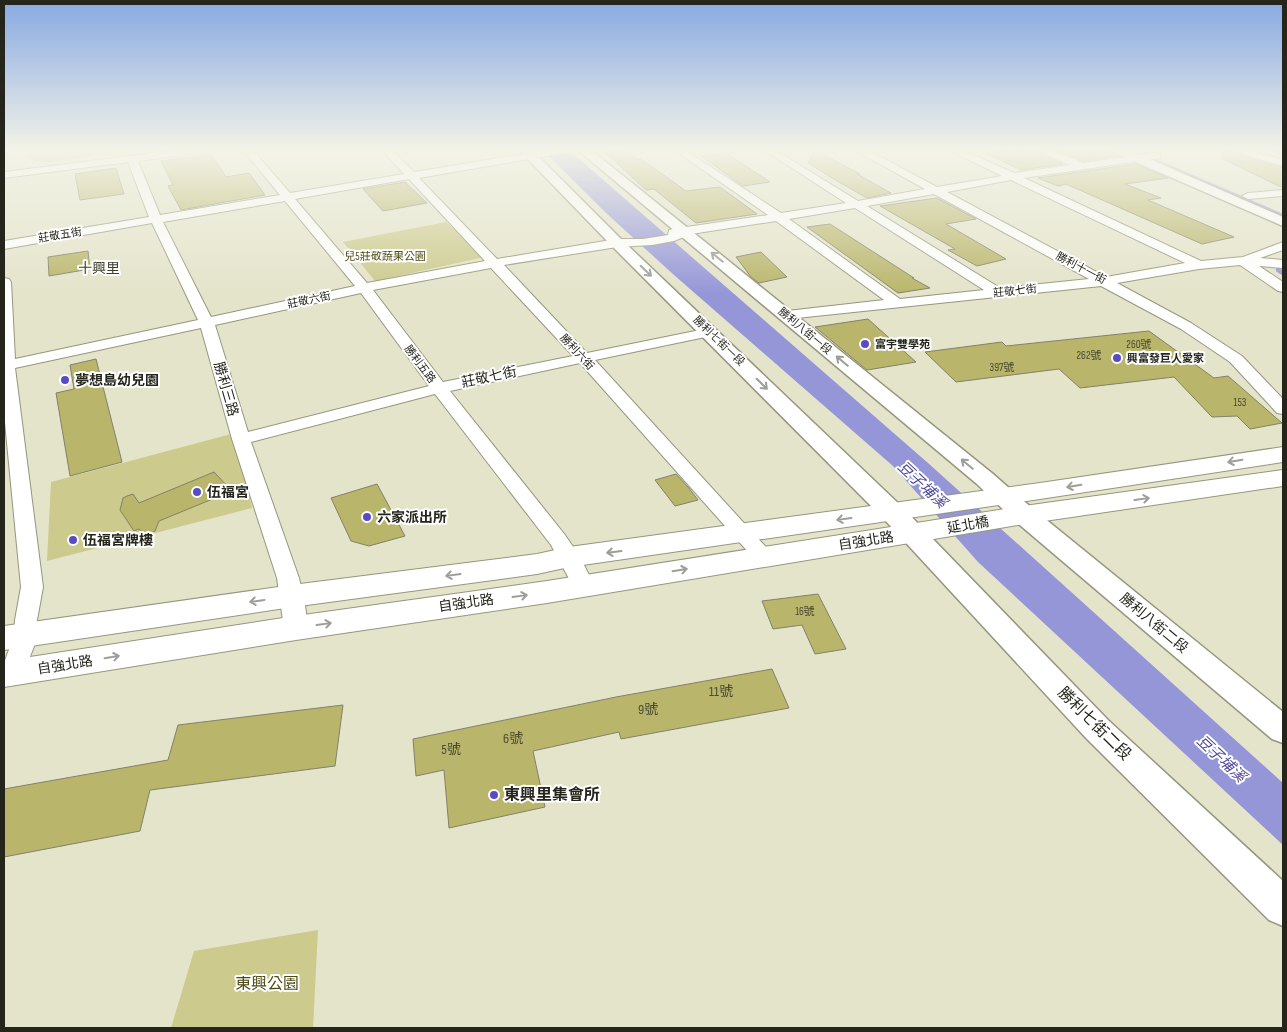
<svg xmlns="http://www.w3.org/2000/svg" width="1287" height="1032" font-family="'Sofia Sans Condensed','Noto Sans TC',sans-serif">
	<rect width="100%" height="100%" fill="#e4e4cb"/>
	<g fill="#ccca8c">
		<path d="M30 150H140L50 162 36 161 23 157 25 152Z"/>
		<path d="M446 222 485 257 375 281 343 242Z"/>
		<path d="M235 433 252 508 47 561 51 482Z"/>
		<path d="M318 930 313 1028H171L194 951Z"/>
	</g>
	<path fill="#9596d8" d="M543 150H569L928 463 1283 783V845L978 562 893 466 674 275 605 212Z"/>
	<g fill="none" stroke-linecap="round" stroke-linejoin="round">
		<g stroke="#9596d8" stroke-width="4">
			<path d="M1130 150 1283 216"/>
			<path d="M1273 150 1283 152"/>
		</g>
		<path stroke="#9596d8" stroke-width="4.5" d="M1278 270 1283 273"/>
	</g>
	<g fill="#b9b66b" stroke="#82816a">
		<path d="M603 150H623L636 159H641L686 191 720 187 757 214 696 223 654 189 646 190Z"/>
		<path d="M815 150 860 174H857L891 193 867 198 832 178 808 163Z"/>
		<path d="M1013 150H1038L1041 154 1063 164 1021 170 985 153Z"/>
		<path d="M1056 150H1107L1118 156 1083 161Z"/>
		<path d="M1225 150H1231L1236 154 1283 168V188L1221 158Z"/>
		<path d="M726 153 770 182 743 186 701 156Z"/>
		<path d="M211 154 226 177 249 173 265 195 181 210 168 186 173 185 161 161Z"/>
		<path d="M1135 164 1168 178 1125 184 1161 198 1148 200 1234 237 1202 244 1066 184 1058 186 1038 178Z"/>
		<path d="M116 168 124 194 80 200 75 174Z"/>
		<path d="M405 182 427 203 383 211 363 189Z"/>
		<path d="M937 198 976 219 946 224 1006 259 977 266 948 250 955 249 880 206Z"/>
		<path d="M830 224 914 278H912L930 288 898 293 807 227Z"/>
		<path d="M88 251 90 269 49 276 48 257Z"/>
		<path d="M761 252 787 277 759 283 751 277 736 257Z"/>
		<path d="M868 319 916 362 867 370 815 327Z"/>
		<path d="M1149 331 1214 378 1228 376 1282 423 1250 429 1237 416 1212 417 1174 377 1080 388 1059 369 956 382 925 352 1002 342 1006 346Z"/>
		<path d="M96 359 122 462 70 476 56 393 74 389 70 365Z"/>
		<path d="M214 472 232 491 159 521 155 531 151 533 145 534 139 529 134 531 120 510 123 498 127 496 133 494 139 503Z"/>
		<path d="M676 474 688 487 698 500 675 506 655 480Z"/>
		<path d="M377 484 405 536 369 546 351 541 331 498Z"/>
		<path d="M818 594 846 649 815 654 802 625 773 629 762 601Z"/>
		<path d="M772 669 789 708 621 739 619 732 533 751 545 807 449 828 444 770 416 776 413 739 616 697Z"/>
		<path d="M343 705 335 766 150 790 140 831 4 857V789L168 760 178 725Z"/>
	</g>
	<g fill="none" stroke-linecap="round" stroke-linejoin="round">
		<g stroke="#96967e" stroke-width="2">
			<g id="minor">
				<path d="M177 150H202L197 153 138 161 160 215 280 195 243 150H253L290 193 404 174 382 150H392L414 172 549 150H569L564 153 419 178 497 259 617 239H643L668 235 669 230 673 229 768 215 674 150H685L781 213 846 203 764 150H775L858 201 925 189 858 152 856 150H868L937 187 1002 176 953 152 951 150H963L1014 173 1070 165 1042 152 1040 150H1052L1083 163 1156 153 1160 154V158L1024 178 1201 261 1243 257 1283 242V250L1260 258 1283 260V268L1259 266 1283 282V292L1278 291 1240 265 1199 269 1117 283 1191 323 1242 356 1283 399V414L1277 413 1230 362 1181 329 1101 286 787 319 782 318 780 315 782 312 787 311 884 300 776 221 691 234 674 241 652 245 617 247 504 265 587 353 710 328 715 329 717 332 715 335 595 360 775 557 771 562 764 564 757 562 580 363 450 391 565 535 580 557 594 585 591 590 583 593 575 590 551 545 435 394 251 442 299 578C302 592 311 622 304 634L296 636 288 634 284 628 277 578 232 439 201 328 15 368 43 587 37 620 38 636 21 680 12 682 4 680V663L14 636 15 620 21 587 4 412V278L9 279 11 282 15 359 198 320 152 223 4 249V241L149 217 128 162 4 178V172ZM409 179 485 261 367 283 295 199ZM1011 180 1185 263 1106 277 947 192ZM934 194 1089 279 1000 288 867 206ZM285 201 355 286 211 317 163 222ZM855 208 984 290 900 299 789 219ZM491 268 573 356 443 382 373 290ZM361 293 429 386 248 432 215 325Z"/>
				<path d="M1235 150H1249L1283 160V166L1237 152Z"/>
				<path d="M1283 190V196L1248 199 1242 196 1248 193Z"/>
			</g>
		</g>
		<g stroke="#96967e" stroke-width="3">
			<g id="tertiary">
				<path d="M519 150H532L622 240 901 506 1108 720 1283 881V926L1269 920 1086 738 883 518 612 246Z"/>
				<path d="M578 150H591L993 474 1033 509 1283 712V743L1272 739 1015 521 977 484Z"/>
				<path d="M1113 150H1129L1283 217V226L1115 153Z"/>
			</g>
		</g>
		<g stroke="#96967e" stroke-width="2">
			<g id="secondary">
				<path d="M1283 447V462L1040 499 569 567 537 574 292 607 4 650V626L292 585 537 554 569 547 1040 483Z"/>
				<path d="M1283 470V486L1024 524 547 603 296 640 4 687V661L296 616 547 581 1024 506Z"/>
			</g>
		</g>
		<use href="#minor" fill="#fff" fill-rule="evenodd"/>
		<use href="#tertiary" fill="#fff" fill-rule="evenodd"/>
		<use href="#secondary" fill="#fff" fill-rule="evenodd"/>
	</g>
	<defs><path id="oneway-shaft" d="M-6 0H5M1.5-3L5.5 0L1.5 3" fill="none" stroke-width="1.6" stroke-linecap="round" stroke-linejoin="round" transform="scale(1.25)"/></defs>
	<g stroke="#9d9d99">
		<use href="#oneway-shaft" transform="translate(717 257) rotate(-141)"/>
		<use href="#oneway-shaft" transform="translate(646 271) rotate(44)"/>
		<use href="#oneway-shaft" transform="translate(842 361) rotate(-140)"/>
		<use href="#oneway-shaft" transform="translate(762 384) rotate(45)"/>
		<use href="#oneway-shaft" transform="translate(1235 461) rotate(171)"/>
		<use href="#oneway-shaft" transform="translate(967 464) rotate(-140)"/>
		<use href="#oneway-shaft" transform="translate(1074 486) rotate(171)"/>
		<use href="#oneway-shaft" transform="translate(1142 499) rotate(-8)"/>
		<use href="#oneway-shaft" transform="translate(844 519) rotate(172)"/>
		<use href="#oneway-shaft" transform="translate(614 552) rotate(173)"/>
		<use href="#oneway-shaft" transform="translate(680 570) rotate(-9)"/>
		<use href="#oneway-shaft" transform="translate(453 575) rotate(172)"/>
		<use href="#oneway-shaft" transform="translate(520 596) rotate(-8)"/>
		<use href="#oneway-shaft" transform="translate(257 601) rotate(172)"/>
		<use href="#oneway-shaft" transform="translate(324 624) rotate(-8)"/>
		<use href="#oneway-shaft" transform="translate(112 657) rotate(-9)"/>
	</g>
	<linearGradient id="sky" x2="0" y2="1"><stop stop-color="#87a8e2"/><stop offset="0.51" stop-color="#f3f3e8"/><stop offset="1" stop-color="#f3f3e8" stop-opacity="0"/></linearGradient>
	<rect width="1287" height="294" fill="url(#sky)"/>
	<g fill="#594bc3" stroke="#fff" stroke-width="2">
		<circle cx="865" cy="344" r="5"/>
		<circle cx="1117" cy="358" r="5"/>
		<circle cx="65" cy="380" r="5"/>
		<circle cx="197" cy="492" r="5"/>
		<circle cx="367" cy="517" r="5"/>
		<circle cx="73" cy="540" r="5"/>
		<circle cx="494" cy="795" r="5"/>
	</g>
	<g text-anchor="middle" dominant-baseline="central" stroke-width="4" stroke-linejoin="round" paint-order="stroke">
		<g font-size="11" fill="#25251c" stroke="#fff">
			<text transform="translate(60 235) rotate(-9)">莊敬五街</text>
			<text transform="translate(1081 268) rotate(28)">勝利十一街</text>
			<text transform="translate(1015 291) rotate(-6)">莊敬七街</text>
			<text transform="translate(309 300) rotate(-12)">莊敬六街</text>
			<text transform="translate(805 331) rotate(40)">勝利八街一段</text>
			<text transform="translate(719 341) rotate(44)">勝利七街一段</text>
			<text transform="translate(577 352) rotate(47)">勝利六街</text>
			<text transform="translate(420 364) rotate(53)">勝利五路</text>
		</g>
		<g font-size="11" fill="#4f4c13" stroke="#fff">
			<text x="385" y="256">兒5莊敬蔬果公園</text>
		</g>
		<g font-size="11" font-weight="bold" fill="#25251c" stroke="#fff" text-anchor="start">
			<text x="875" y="344">富宇雙學苑</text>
			<text x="1127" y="358">興富發巨人愛家</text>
		</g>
		<g font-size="11" fill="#4a4930">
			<text x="1139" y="344">260號</text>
			<text x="1089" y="355">262號</text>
			<text x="1002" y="367">397號</text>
			<text x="1240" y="402">153</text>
			<text x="805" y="611">16號</text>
		</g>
		<g font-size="14" fill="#3e3e29" stroke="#fff">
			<text x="99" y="268">十興里</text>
		</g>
		<g font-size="14" fill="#25251c" stroke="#fff">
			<text transform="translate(489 377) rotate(-12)">莊敬七街</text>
			<text transform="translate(226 389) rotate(74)">勝利三路</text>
			<text transform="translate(968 525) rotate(-10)">延北橋</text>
			<text transform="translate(866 541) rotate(-9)">自強北路</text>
			<text transform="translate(466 603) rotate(-8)">自強北路</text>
			<text transform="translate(1154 623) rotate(40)">勝利八街二段</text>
			<text transform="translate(65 665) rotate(-9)">自強北路</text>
		</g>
		<g font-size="14" font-weight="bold" fill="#25251c" stroke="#fff" text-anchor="start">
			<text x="75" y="380">夢想島幼兒園</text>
			<text x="207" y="492">伍福宮</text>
			<text x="377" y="517">六家派出所</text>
			<text x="83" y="540">伍福宮牌樓</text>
		</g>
		<g font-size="14" fill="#4a4930">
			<text x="721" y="691">11號</text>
			<text x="648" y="709">9號</text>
			<text x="513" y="738">6號</text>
			<text x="451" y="749">5號</text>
		</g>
		<g font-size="15" font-style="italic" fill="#4b4695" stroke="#fff">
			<text transform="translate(922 485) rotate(43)">豆子埔溪</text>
			<text transform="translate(1221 759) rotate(43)">豆子埔溪</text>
		</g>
		<g font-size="16" fill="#25251c" stroke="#fff">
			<text transform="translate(1094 724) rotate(45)">勝利七街二段</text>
		</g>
		<g font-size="16" font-weight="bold" fill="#25251c" stroke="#fff" text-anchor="start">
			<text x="504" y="795">東興里集會所</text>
		</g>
		<g font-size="16" fill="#4f4c13" stroke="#fff">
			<text x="267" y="984">東興公園</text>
		</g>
	</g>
	<rect width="1287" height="1032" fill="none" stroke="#25251c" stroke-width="10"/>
</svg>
